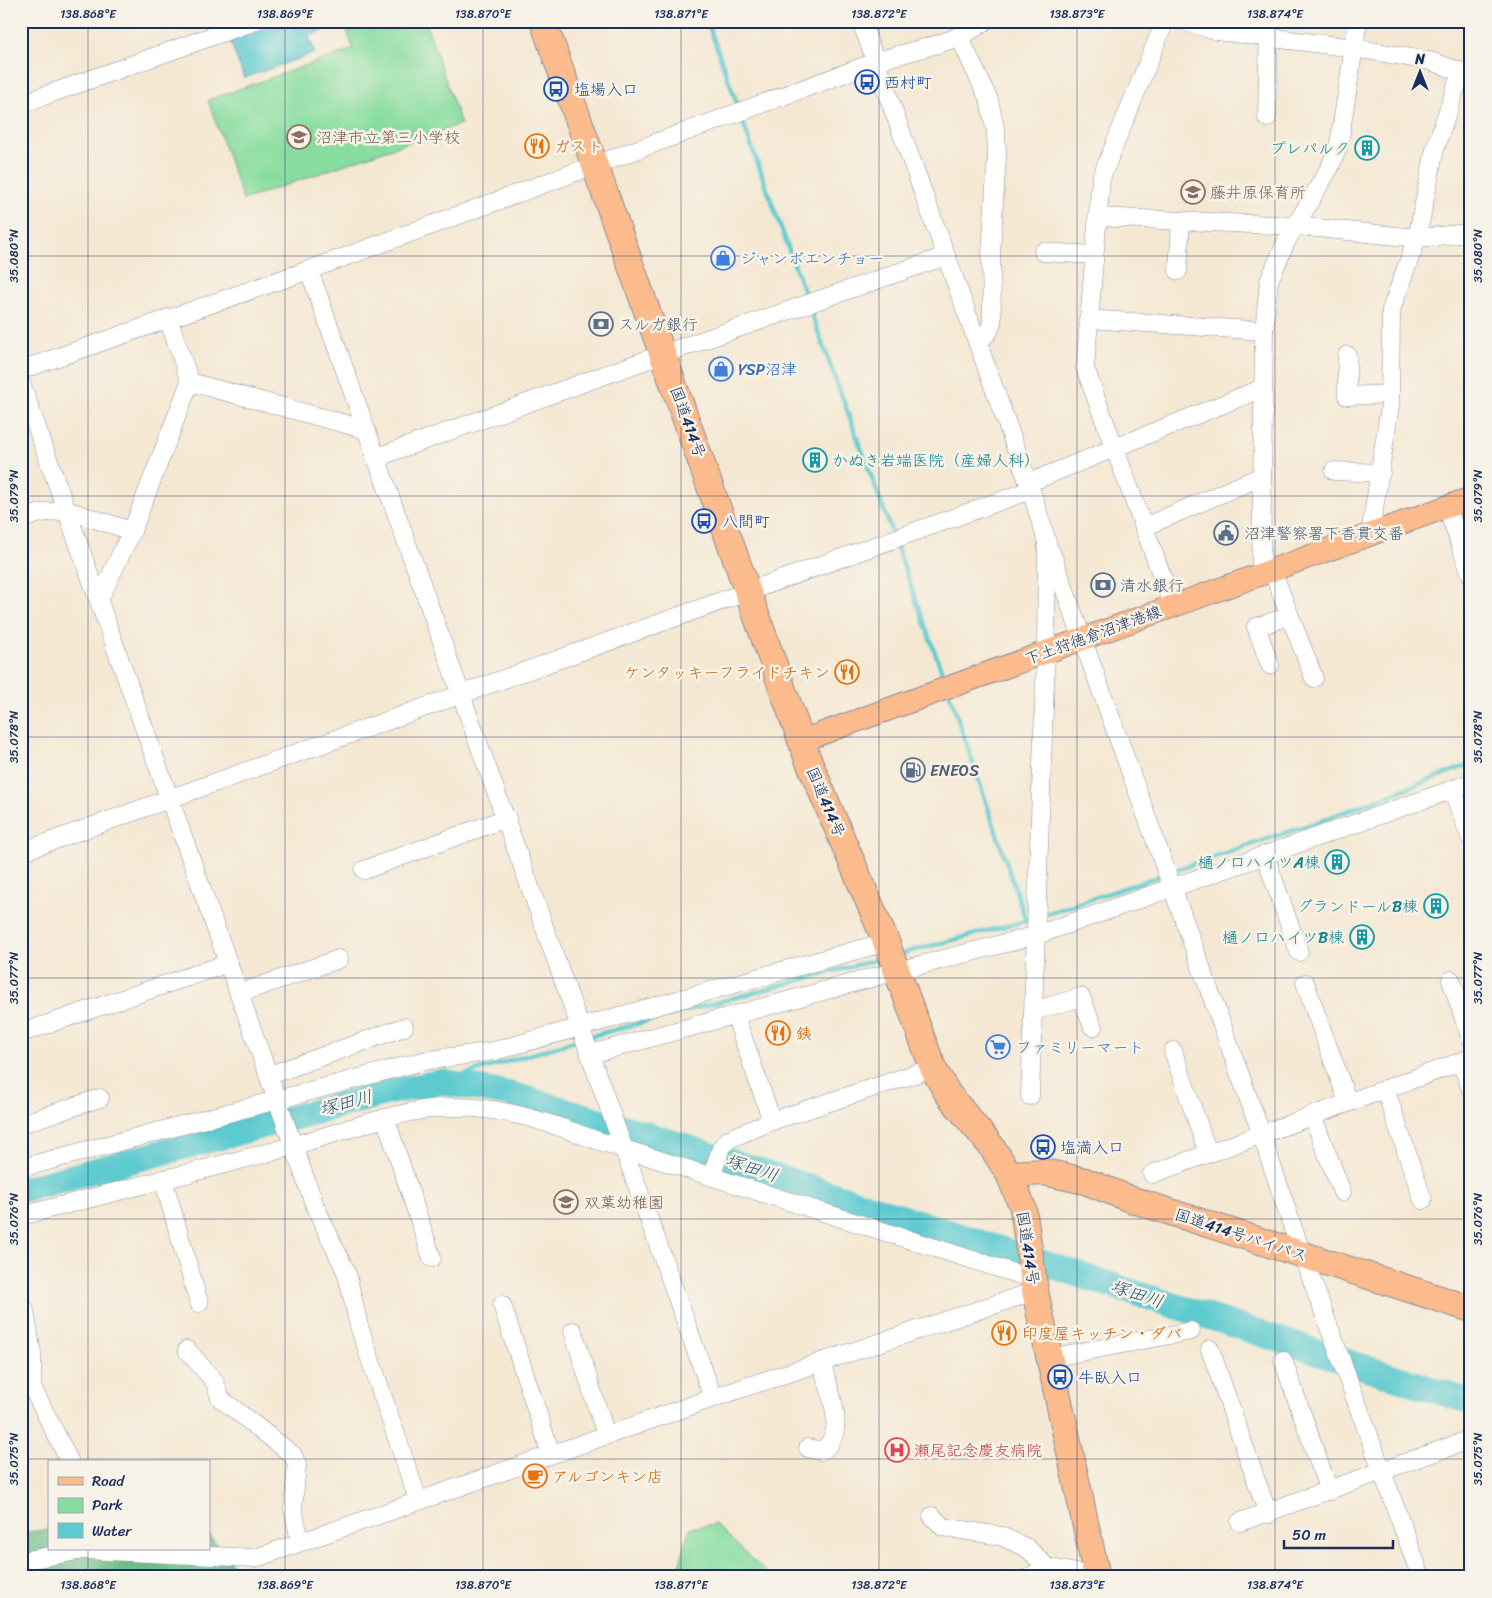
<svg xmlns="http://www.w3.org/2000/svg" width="1492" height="1598" font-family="Sriracha,'Klee One',sans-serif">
	<rect width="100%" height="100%" fill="#f7f3e8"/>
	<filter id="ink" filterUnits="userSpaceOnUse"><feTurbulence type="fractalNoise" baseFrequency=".02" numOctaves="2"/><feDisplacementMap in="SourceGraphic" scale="10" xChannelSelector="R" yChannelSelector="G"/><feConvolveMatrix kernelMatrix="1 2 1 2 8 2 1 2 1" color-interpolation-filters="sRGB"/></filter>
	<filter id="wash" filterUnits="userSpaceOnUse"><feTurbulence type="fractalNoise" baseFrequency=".0096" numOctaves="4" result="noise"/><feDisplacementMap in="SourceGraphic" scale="20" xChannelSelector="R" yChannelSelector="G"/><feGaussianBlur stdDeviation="1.12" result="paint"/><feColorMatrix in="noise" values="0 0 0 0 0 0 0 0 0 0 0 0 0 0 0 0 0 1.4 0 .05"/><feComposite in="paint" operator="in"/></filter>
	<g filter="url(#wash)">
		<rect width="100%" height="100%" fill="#f5e8d3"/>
		<g fill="#87dd9f" stroke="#51867e">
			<path d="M344 21H425L461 124 243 200 208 100 353 49Z"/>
			<path d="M715 1524 771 1577H676L690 1528Z"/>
		</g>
		<path fill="#6dbc86" stroke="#447672" d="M49 1529V1549H209V1534L242 1577H21V1533Z"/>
		<path fill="#5dcad0" stroke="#3c7c97" d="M286 21H337L339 25 309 36 315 53 244 78 230 41Z"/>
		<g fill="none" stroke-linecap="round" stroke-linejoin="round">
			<g stroke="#5dcad0" stroke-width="4.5">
				<path d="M707 21 739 109"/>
				<path d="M741 117 807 300"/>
				<path d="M809 307 893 535"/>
				<path d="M895 542 946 683"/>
				<path d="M950 695 1026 921"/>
				<path d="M1170 872 1323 820 1471 764"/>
				<path d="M1040 916 1163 875"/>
				<path d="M900 954 1033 919"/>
				<path d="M588 1037 883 958"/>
				<path d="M441 1082 581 1039"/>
			</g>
			<path stroke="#5dcad0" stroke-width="26" d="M21 1190 389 1092 441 1082 509 1094 643 1133 1471 1402"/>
		</g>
	</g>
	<g filter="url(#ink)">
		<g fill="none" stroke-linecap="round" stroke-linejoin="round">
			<g stroke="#888c98" stroke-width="19">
				<g id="minor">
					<path d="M861 21 1031 490 1047 542 1046 652 1030 1096"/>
					<path d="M1165 21 1101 178 1085 368 1173 606"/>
					<path d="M1183 21 1217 31 1354 48 1430 61 1471 75"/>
					<path d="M959 36 989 100 996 132 997 155 991 254 992 322 989 331 978 344"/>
					<path d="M21 104 255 21"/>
					<path d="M1267 118 1269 21"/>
					<path d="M1097 217 1297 226 1417 238 1471 233"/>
					<path d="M1043 252 1094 255"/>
					<path d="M309 270 713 1398"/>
					<path d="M1178 271 1181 221"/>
					<path d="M1088 319 1264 331"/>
					<path d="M1347 355V396L1390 394"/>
					<path d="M21 370 309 270 884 59C917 49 957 43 985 21"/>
					<path d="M190 382 364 429"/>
					<path d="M21 383 315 1206 347 1274 359 1326 418 1500"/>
					<path d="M375 458 663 354 946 256"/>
					<path d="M1334 471 1381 473"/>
					<path d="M1028 483 1263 388"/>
					<path d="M1447 507 1471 575"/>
					<path d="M21 519 41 513 66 510 132 531"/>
					<path d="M1144 527 1262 476"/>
					<path d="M1370 535 1390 406 1391 310 1417 238 1435 149 1461 72"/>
					<path d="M1051 552 1261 1133 1297 1240 1421 1577"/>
					<path d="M1272 570 1314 678"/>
					<path d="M1261 573 1264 331 1269 281 1286 242 1330 167 1339 144 1358 21"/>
					<path d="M99 600 132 531 190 382 168 318"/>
					<path d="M1270 665 1256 627 1290 616"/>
					<path d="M1452 789 1471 839"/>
					<path d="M21 852 1031 490"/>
					<path d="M1265 855 1299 952"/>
					<path d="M364 870 507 818"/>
					<path d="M1451 980 1471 1039"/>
					<path d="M1305 983 1348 1102"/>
					<path d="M240 993 339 959"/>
					<path d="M1034 1011 1081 997 1093 1027"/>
					<path d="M735 1015 772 1121"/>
					<path d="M21 1033 229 963"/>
					<path d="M1173 1051 1208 1153"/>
					<path d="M591 1054 897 971 1037 935 1471 783"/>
					<path d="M1461 1062 1471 1089"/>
					<path d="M270 1075 404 1027"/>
					<path d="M1385 1089 1423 1200"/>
					<path d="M1312 1115 1342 1192"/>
					<path d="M386 1120 432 1258"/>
					<path d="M21 1124 100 1098"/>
					<path d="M21 1168 423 1061 494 1051 886 942"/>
					<path d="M1152 1174 1471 1058"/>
					<path d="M712 1175 721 1148 729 1139 772 1121 933 1068"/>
					<path d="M163 1179 199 1303"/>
					<path d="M21 1216C113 1192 205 1170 296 1145 345 1131 402 1108 454 1107 502 1107 549 1122 593 1139L1033 1279"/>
					<path d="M21 1304 25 1311 32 1353V1387L70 1462"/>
					<path d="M502 1305 551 1454"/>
					<path d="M573 1331 606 1435"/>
					<path d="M1210 1349 1268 1514"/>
					<path d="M187 1350 215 1382 220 1398 293 1455 297 1465 293 1509 300 1541"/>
					<path d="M1049 1358 1191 1331"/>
					<path d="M1283 1360 1329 1491"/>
					<path d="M808 1448 821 1451C850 1434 828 1387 821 1362"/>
					<path d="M932 1516 943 1527 1001 1536 1027 1548 1047 1567"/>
					<path d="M1240 1522 1471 1439"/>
					<path d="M21 1561 84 1550 256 1558 713 1398 1035 1291"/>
					<path d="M1029 1577 1047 1567 1096 1577"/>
				</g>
			</g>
			<g stroke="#888c98" stroke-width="24">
				<path id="major" d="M801 741 1471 498"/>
			</g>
			<g stroke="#888c98" stroke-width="28">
				<g id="highway">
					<path d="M543 21 807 757 886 942 933 1068 948 1094 992 1147 1009 1174 1023 1208 1035 1291 1097 1577"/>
					<path d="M1009 1174 1044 1172 1085 1181 1130 1199 1471 1309"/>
				</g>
			</g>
			<use href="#minor" stroke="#fff" stroke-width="18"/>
			<use href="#major" stroke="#fbbb8d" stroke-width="22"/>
			<use href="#highway" stroke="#fbbb8d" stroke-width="26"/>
		</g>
	</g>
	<path fill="none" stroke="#1b2f5e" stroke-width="1" stroke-opacity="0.45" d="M88 21V1462M285 21V1577M483 21V1577M681 21V1577M879 21V1577M1077 21V1577M1275 21V1577M21 256H1471M21 496H1471M21 737H1471M21 978H1471M21 1219H1471M21 1459H1471M88 1549V1577"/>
	<defs>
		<g id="bus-ring" transform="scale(1.25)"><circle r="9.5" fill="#f7f3e8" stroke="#1a4fb4" stroke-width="1.5"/><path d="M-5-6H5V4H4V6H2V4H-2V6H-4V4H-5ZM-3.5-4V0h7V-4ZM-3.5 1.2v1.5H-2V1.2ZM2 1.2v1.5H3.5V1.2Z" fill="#1a4fb4"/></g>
		<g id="school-ring" transform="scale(1.25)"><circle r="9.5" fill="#f7f3e8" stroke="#8d6e63" stroke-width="1.5"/><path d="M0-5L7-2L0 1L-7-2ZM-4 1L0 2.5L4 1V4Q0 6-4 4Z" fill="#8d6e63"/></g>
		<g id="restaurant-ring" transform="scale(1.25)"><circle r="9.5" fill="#f7f3e8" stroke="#e8710a" stroke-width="1.5"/><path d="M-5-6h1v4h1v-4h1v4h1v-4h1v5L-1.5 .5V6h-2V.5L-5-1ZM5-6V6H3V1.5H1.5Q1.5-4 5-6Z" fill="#e8710a"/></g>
		<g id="building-ring" transform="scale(1.25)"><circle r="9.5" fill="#f7f3e8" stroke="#0f9aa8" stroke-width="1.5"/><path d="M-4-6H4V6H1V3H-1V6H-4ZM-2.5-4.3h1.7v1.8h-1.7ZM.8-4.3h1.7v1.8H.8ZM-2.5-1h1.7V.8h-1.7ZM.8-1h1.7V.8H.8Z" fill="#0f9aa8"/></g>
		<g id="shop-ring" transform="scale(1.25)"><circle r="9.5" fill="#f7f3e8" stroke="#3f7fe0" stroke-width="1.5"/><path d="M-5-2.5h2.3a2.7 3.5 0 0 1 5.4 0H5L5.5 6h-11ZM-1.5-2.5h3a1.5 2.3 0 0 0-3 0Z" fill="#3f7fe0"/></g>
		<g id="bank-ring" transform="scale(1.25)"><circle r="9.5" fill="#f7f3e8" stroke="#5c6f8a" stroke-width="1.5"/><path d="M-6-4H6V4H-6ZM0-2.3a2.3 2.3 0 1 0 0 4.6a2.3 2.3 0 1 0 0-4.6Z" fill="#5c6f8a"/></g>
		<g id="civic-ring" transform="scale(1.25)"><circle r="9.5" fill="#f7f3e8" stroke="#5c6f8a" stroke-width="1.5"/><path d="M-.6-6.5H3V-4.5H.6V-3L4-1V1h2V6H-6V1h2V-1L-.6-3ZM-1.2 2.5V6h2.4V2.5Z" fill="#5c6f8a"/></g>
		<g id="fuel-ring" transform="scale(1.25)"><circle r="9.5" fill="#f7f3e8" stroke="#5c6f8a" stroke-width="1.5"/><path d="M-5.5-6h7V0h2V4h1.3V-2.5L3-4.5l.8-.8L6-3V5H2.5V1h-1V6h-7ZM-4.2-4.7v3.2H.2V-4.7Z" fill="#5c6f8a"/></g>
		<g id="supermarket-ring" transform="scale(1.25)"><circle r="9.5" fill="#f7f3e8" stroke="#3f7fe0" stroke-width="1.5"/><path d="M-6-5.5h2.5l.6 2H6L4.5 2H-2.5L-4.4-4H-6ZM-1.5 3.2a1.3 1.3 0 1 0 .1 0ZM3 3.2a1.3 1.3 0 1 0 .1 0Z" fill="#3f7fe0"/></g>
		<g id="hospital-ring" transform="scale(1.25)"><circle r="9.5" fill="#f7f3e8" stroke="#e0444e" stroke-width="1.5"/><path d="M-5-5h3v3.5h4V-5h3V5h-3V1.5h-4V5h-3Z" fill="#e0444e"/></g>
		<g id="cafe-ring" transform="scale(1.25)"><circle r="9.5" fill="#f7f3e8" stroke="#e8710a" stroke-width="1.5"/><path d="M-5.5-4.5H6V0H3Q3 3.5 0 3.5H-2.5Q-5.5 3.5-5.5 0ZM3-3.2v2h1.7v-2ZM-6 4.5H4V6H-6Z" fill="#e8710a"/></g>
	</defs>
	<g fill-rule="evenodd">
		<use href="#bus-ring" x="867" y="82"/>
		<use href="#bus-ring" x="556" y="89"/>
		<use href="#school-ring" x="299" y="137"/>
		<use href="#restaurant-ring" x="537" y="146"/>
		<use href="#building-ring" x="1367" y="148"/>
		<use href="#school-ring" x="1193" y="192"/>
		<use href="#shop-ring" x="723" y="258"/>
		<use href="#bank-ring" x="601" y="324"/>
		<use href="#shop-ring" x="721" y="369"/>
		<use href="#building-ring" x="815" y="460"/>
		<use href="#bus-ring" x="704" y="521"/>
		<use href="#civic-ring" x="1226" y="533"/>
		<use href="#bank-ring" x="1103" y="585"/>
		<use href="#restaurant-ring" x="847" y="672"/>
		<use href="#fuel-ring" x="913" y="770"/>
		<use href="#building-ring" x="1337" y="862"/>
		<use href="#building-ring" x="1436" y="906"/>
		<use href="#building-ring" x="1362" y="937"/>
		<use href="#restaurant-ring" x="778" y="1033"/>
		<use href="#supermarket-ring" x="998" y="1047"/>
		<use href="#bus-ring" x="1043" y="1147"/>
		<use href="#school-ring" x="566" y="1202"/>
		<use href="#restaurant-ring" x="1004" y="1333"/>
		<use href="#bus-ring" x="1060" y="1377"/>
		<use href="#hospital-ring" x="897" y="1450"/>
		<use href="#cafe-ring" x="535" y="1476"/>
	</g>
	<g text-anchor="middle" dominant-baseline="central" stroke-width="5" stroke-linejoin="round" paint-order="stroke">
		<g font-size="16" fill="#164399" stroke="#f7f3e8" text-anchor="start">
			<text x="884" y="82">西村町</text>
			<text x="574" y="89">塩場入口</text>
			<text x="722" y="521">八間町</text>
			<text x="1060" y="1147">塩満入口</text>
			<text x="1078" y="1377">牛臥入口</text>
		</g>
		<g font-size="16" fill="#785e54" stroke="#f7f3e8" text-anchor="start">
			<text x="316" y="137">沼津市立第三小学校</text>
			<text x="1210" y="192">藤井原保育所</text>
			<text x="584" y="1202">双葉幼稚園</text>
		</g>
		<g font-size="16" fill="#c56008" stroke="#f7f3e8" text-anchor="start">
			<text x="554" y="146">ガスト</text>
			<text x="830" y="672" text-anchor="end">ケンタッキーフライドチキン</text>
			<text x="796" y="1033">銕</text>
			<text x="1022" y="1333">印度屋キッチン・ダバ</text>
			<text x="552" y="1476">アルゴンキン店</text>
		</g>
		<g font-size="16" fill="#0d838f" stroke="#f7f3e8" text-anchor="end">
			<text x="1350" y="148">プレパルク</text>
			<text x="832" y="460" text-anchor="start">かぬき岩端医院（産婦人科）</text>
			<text x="1320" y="862">樋ノ口ハイツA棟</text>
			<text x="1418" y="906">グランドールB棟</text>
			<text x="1344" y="937">樋ノ口ハイツB棟</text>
		</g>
		<g font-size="16" fill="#366cbe" stroke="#f7f3e8" text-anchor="start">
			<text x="740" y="258">ジャンボエンチョー</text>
			<text x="738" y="369">YSP沼津</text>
			<text x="1016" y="1047">ファミリーマート</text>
		</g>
		<g font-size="16" fill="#4e5e75" stroke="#f7f3e8" text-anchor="start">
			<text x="618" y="324">スルガ銀行</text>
			<text x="1244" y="533">沼津警察署下香貫交番</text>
			<text x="1120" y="585">清水銀行</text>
			<text x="930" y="770">ENEOS</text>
		</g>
		<g font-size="16" fill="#1b2f5e" stroke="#f7f3e8">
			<text transform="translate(688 422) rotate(70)">国道414号</text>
			<text transform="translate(1093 635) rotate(-20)">下土狩徳倉沼津港線</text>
			<text transform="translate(826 802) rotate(67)">国道414号</text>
			<text transform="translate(1241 1235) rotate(18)">国道414号バイパス</text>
			<text transform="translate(1028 1248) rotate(81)">国道414号</text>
		</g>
		<g font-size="16" fill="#be3a42" stroke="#f7f3e8" text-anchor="start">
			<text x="914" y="1450">瀬尾記念慶友病院</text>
		</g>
		<g font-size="18" font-style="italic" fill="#2c567a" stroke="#f7f3e8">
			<text transform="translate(346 1103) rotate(-15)">塚田川</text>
			<text transform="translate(752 1168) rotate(18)">塚田川</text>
			<text transform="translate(1137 1294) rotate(18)">塚田川</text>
		</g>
	</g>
	<rect width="1492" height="1598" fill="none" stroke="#f7f3e8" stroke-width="55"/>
	<rect x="48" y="1460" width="162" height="90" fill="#f7f3e8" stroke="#9fa5b1"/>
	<rect x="58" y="1477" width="25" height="8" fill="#fbbb8d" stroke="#9fa5b1"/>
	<text x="92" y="1486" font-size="15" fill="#1b2f5e">Road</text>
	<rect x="58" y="1498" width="25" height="15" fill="#87dd9f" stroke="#9fa5b1"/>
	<text x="92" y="1510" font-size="15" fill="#1b2f5e">Park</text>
	<rect x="58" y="1523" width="25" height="15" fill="#5dcad0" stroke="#9fa5b1"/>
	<text x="92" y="1536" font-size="15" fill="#1b2f5e">Water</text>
	<g transform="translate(1420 72)" stroke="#f7f3e8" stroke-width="4" paint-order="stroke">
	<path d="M0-4L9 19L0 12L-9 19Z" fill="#1b2f5e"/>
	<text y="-8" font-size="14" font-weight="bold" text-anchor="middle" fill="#1b2f5e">N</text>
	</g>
	<path d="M1284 1540v8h109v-8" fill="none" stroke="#1b2f5e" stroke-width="2.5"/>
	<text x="1292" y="1540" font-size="15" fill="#1b2f5e" stroke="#f7f3e8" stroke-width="4" paint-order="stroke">50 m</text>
	<rect x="28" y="28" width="1436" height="1542" fill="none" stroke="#1b2f5e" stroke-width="2"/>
	<g font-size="12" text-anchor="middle" fill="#1b2f5e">
		<text x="88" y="18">138.868°E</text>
		<text x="285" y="18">138.869°E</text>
		<text x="483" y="18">138.870°E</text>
		<text x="681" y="18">138.871°E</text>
		<text x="879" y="18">138.872°E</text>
		<text x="1077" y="18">138.873°E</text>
		<text x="1275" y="18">138.874°E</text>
		<text transform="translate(14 256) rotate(-90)" y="4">35.080°N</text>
		<text transform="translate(1478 256) rotate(-90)" y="4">35.080°N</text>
		<text transform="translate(14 496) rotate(-90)" y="4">35.079°N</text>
		<text transform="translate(1478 496) rotate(-90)" y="4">35.079°N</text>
		<text transform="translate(14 737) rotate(-90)" y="4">35.078°N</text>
		<text transform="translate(1478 737) rotate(-90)" y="4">35.078°N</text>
		<text transform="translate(14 978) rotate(-90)" y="4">35.077°N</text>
		<text transform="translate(1478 978) rotate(-90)" y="4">35.077°N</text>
		<text transform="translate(14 1219) rotate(-90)" y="4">35.076°N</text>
		<text transform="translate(1478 1219) rotate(-90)" y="4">35.076°N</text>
		<text transform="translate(14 1459) rotate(-90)" y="4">35.075°N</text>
		<text transform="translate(1478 1459) rotate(-90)" y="4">35.075°N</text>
		<text x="88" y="1589">138.868°E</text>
		<text x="285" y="1589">138.869°E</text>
		<text x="483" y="1589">138.870°E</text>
		<text x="681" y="1589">138.871°E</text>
		<text x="879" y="1589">138.872°E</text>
		<text x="1077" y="1589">138.873°E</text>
		<text x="1275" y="1589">138.874°E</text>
	</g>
</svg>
